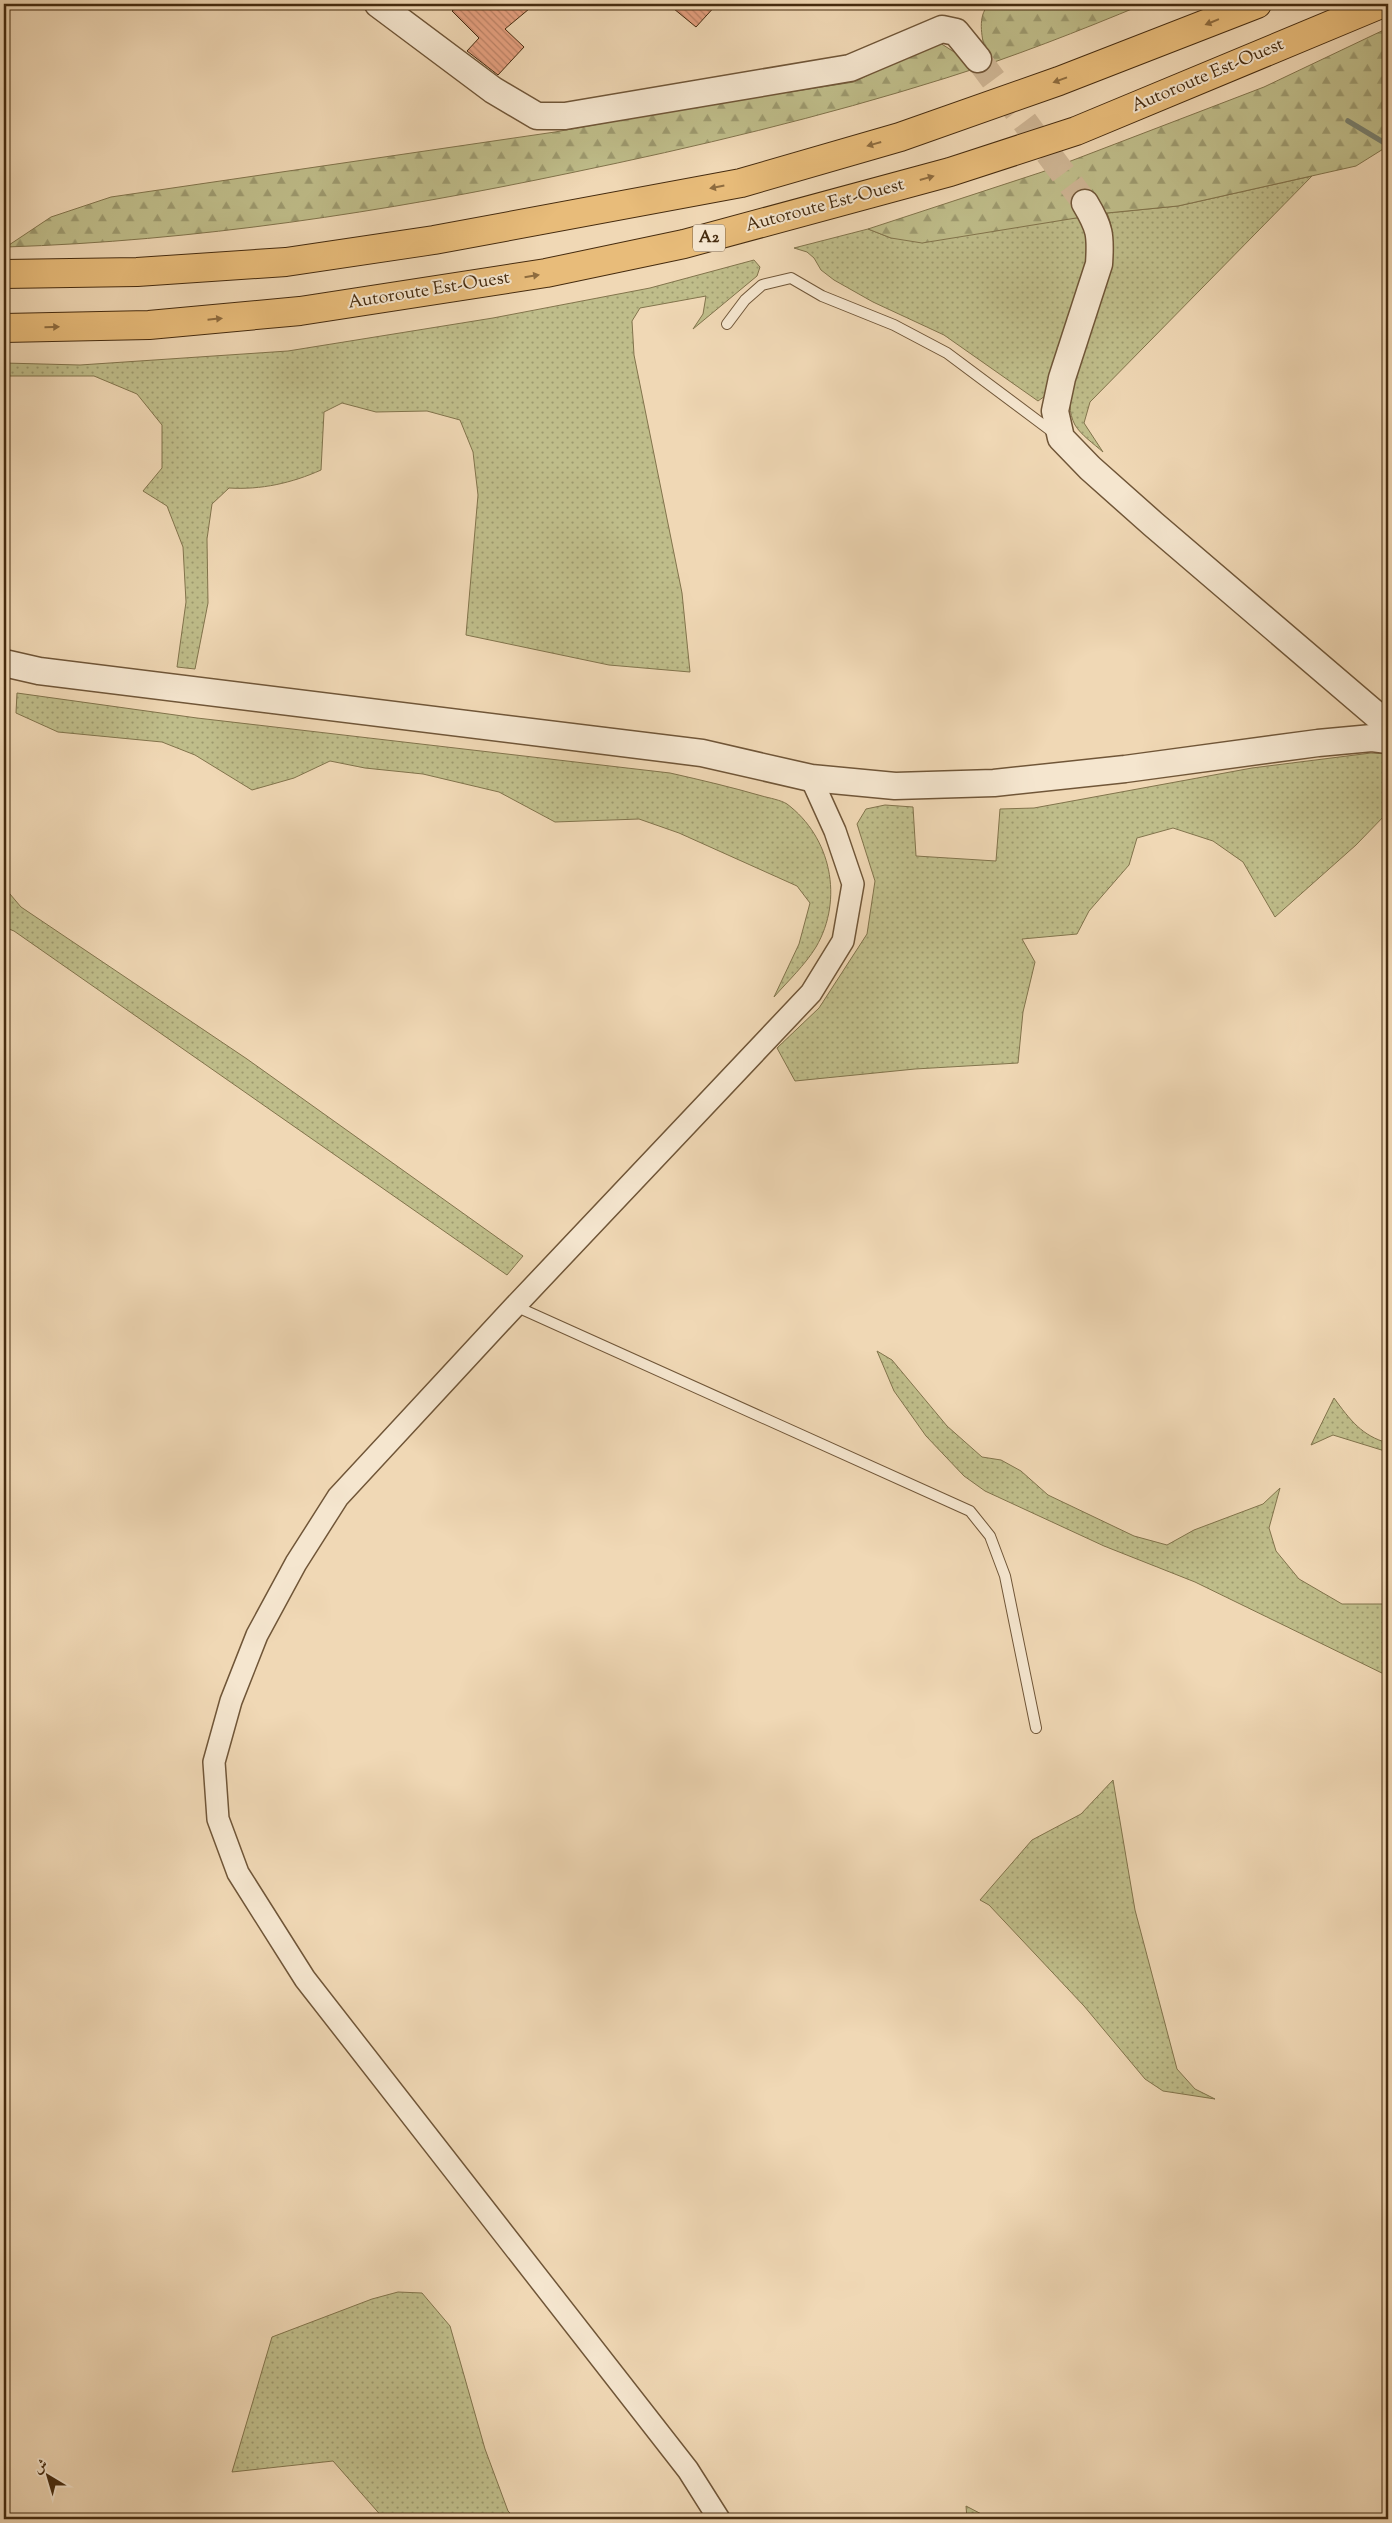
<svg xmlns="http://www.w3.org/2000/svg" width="1392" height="2523" font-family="'Sorts Mill Goudy',Amiri,serif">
	<defs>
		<pattern id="grass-dots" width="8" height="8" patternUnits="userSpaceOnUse" patternTransform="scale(1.25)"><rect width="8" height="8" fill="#bfbd8a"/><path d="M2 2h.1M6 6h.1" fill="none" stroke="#9d9a6f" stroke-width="1.8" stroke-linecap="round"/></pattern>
		<pattern id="forest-firs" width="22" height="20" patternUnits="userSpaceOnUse" patternTransform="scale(1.25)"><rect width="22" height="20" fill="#bfbd8a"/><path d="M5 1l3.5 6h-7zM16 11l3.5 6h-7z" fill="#9d9a6f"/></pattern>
		<pattern id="building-back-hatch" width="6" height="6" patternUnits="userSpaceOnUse" patternTransform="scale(1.25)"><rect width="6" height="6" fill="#e6a181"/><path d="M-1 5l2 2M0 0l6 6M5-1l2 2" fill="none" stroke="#bc8368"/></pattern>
	</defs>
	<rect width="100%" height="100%" fill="#f0d8b5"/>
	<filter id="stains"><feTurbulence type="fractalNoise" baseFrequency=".004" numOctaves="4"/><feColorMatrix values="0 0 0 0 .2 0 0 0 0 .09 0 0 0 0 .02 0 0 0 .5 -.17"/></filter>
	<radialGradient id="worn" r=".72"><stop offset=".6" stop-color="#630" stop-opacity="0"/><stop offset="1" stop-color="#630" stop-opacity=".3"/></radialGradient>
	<g fill="url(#grass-dots)" stroke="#82744c">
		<path d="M1312 176 1090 402 1084 423 1103 452C1094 444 1081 435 1075 425 1049 378 1134 274 1107 213L1178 206Z"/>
		<path d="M1083 217 1090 240 1086 264 1045 396 1038 401 944 335 873 302 834 280 821 270 814 258 807 252 794 248 868 229 891 238Z"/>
		<path d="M754 260 760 267 757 276 693 329 703 314 706 296 640 308 632 321 634 355 682 593 690 672 609 665 466 635 478 495 473 452 460 420 427 411 376 412 342 403 324 412 321 470C292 483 261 490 229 488L212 504 207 539 208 603 195 669 177 667 186 602 183 547 167 506 143 491 162 468V425L137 394 94 376H4V363L80 365 288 351 493 318 650 288Z"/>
		<path d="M17 693 197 718 670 773C701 780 731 787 762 796 769 798 781 800 787 804 831 837 844 899 816 947 805 965 788 981 774 997L799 944 810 903 797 886 679 833 639 819 555 822 499 792 423 774 365 768 330 761 294 778 252 790 195 755 162 742 58 732 16 713Z"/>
		<path d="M1371 753 1388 754V812L1356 845 1275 917 1243 862 1213 841 1173 828 1137 838 1129 865 1089 911 1077 934 1022 939 1035 962 1023 1012 1018 1063 915 1069 795 1081 777 1048 819 1008 867 934 875 881 857 824 866 809 885 805 913 807 916 856 996 861 1000 809 1034 808 1252 768Z"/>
		<path d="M4 887 21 907 247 1059 523 1256 507 1275 14 931 4 927Z"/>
		<path d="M877 1351 892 1360 947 1426 982 1457 1001 1460 1021 1471 1048 1495 1134 1536 1167 1545 1194 1530 1263 1504 1280 1488 1269 1528 1276 1551 1299 1579 1342 1604H1388V1676L1195 1582 1104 1546 985 1491 964 1476 926 1436 894 1391Z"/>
		<path d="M1334 1398C1350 1420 1362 1436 1388 1443V1452L1333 1435 1311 1445Z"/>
		<path d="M1113 1780 1135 1910 1177 2069 1195 2089 1215 2099 1163 2091 1145 2079 1084 2006 989 1905 980 1900 1032 1840 1081 1814Z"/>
		<path d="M398 2292 422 2293 450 2326 485 2449 508 2511 516 2519H384L333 2461 232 2472 272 2337 372 2299Z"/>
		<path d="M966 2506 991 2519H967Z"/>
	</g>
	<g fill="url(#forest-firs)" stroke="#82744c">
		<path d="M990 4H1144C1079 31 1013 57 946 78 822 117 696 147 570 173 384 212 195 241 6 247L51 217 111 197 555 132 698 106 854 82 937 41 965 59 984 46C981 33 978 13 990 4Z"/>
		<path d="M1388 28V146L1356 166 1178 206 1107 213 922 243 891 238 868 229 1042 172 1264 87Z"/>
	</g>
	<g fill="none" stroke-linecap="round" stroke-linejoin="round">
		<path stroke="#788070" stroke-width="5.5" d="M1348 121 1388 145"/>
	</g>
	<g fill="url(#building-back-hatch)" stroke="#452b0f">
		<path d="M460 4H535L505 29 524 47 498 75 467 51 479 38 452 11Z"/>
		<path d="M668 4H717L696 27Z"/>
	</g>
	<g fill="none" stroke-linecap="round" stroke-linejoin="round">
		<path stroke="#ceb594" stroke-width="26" stroke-dasharray="26 13" stroke-linecap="butt" d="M978 59 1085 203"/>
		<g stroke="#705638" stroke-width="12">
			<g id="service">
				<path d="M727 324 745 300 762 285 791 278 822 296 894 325 947 353 1054 433"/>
				<path d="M515 1306 970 1511 990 1536 1005 1576 1036 1728"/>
			</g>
		</g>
		<g stroke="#705638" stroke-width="24">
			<path id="minor" d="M719 2519 688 2470 305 1979 238 1873 218 1819 214 1762 231 1701 257 1635 296 1563 338 1497 515 1306 811 993 843 941 853 884 835 831 811 778"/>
		</g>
		<g stroke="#705638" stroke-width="29">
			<g id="tertiary">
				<path d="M378 4 493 90 537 116H565L850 68 942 29 956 32 978 59"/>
				<path d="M1085 203C1100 228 1101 235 1099 264L1062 378 1055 411 1061 438 1090 468 1153 524 1388 725"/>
				<path d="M4 663 39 671 702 753 811 778 895 786 994 783 1125 769 1318 743 1372 738 1388 740"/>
			</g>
		</g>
		<g stroke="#452b0f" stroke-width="30">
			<g id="motorway">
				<path d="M4 274 137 272 286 262 434 240 741 183 900 137 1059 81 1257 4"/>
				<path d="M4 328 149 325 300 311 546 273 684 244 950 172 1076 131 1381 4"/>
			</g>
		</g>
		<use href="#service" stroke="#f5e6cf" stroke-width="10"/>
		<use href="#minor" stroke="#f5e6cf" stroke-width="21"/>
		<use href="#tertiary" stroke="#f5e6cf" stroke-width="26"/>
		<use href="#motorway" stroke="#e8bc7a" stroke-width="28"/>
	</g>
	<defs><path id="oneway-solid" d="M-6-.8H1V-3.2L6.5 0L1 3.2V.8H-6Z" transform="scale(1.25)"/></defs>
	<g fill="#8e6c3f">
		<use href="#oneway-solid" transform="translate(1212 22) rotate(158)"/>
		<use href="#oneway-solid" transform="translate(1060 80) rotate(160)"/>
		<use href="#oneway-solid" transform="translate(874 144) rotate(164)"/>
		<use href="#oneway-solid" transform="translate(927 178) rotate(-16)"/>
		<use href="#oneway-solid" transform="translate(717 187) rotate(169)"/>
		<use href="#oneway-solid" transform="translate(532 276) rotate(-9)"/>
		<use href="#oneway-solid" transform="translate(215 319) rotate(-6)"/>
		<use href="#oneway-solid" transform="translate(52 327) rotate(-1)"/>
	</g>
	<g text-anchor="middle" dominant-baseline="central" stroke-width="4" stroke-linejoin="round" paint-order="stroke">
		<rect fill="#f5e6cf" stroke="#7a6349" stroke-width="1" x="693" y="224.5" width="32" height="27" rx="4"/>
		<g font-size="16" font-weight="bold" fill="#452b0f">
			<text x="709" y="238">A2</text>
		</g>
		<g font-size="18" fill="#452b0f" stroke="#f5e6cf">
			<text transform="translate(1208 76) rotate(-23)">Autoroute Est-Ouest</text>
			<text transform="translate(825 206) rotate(-15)">Autoroute Est-Ouest</text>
			<text transform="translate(429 291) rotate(-9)">Autoroute Est-Ouest</text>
		</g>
	</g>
	<rect width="1392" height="2523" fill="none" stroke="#f0d8b5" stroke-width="20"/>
	<rect x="5" y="5" width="1382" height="2513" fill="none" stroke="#452b0f" stroke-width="2.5"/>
	<rect x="10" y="10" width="1372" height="2503" fill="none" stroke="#452b0f"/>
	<g transform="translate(48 2476) rotate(322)" stroke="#f5e6cf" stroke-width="4" paint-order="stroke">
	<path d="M0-4L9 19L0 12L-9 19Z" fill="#452b0f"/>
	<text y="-8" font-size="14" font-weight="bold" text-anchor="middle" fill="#452b0f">ش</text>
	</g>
	<rect width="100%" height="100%" filter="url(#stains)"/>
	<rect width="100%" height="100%" fill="url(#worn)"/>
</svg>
